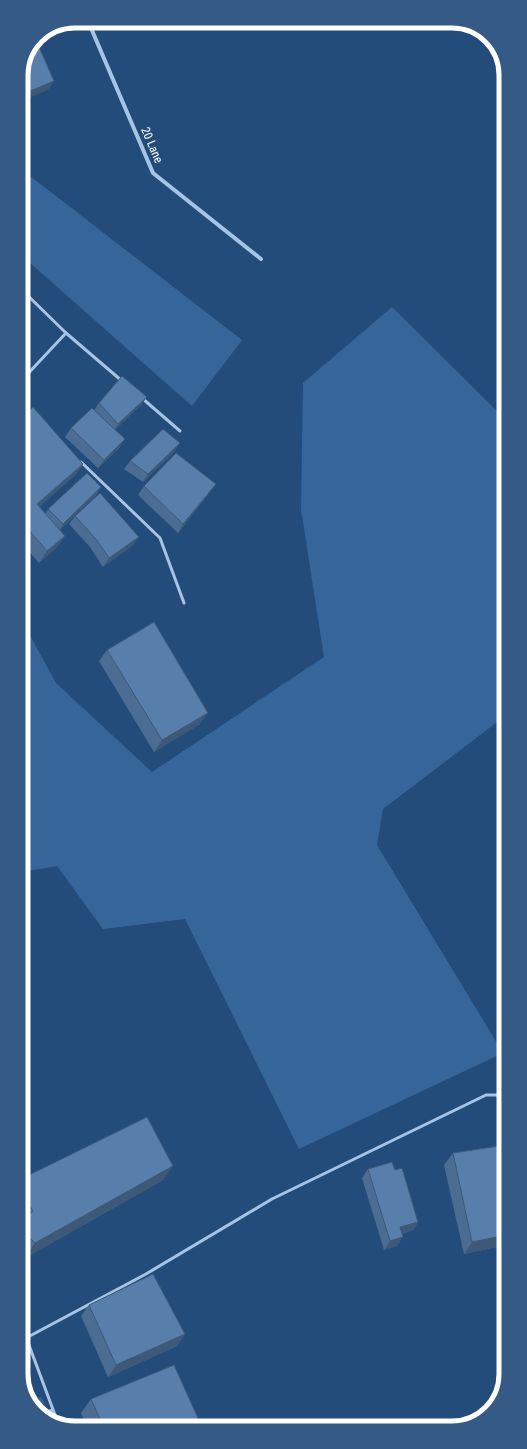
<svg xmlns="http://www.w3.org/2000/svg" width="527" height="1449" font-family="'Roboto Condensed',sans-serif">
	<defs>
		<pattern id="park-tufts" width="24" height="20" patternUnits="userSpaceOnUse"><rect width="24" height="20" fill="#366699"/><path d="M3 7l-1-3M5 7V3M7 7l1-3M15 17l-1-3M17 17v-4M19 17l1-3" fill="none" stroke="#547da8"/></pattern>
	</defs>
	<rect width="100%" height="100%" fill="#234c7b"/>
	<g fill="#366699">
		<path d="M21 169 242 340 192 406 21 255Z"/>
		<path d="M392 307 505 419V716L383 809 377 845 503 1053 299 1149 185 919 103 929 57 866 22 872V621L56 683 152 772 324 657 301 509 303 383Z"/>
	</g>
	<path fill="url(#park-tufts)" d="M41 1397 52 1420 42 1417 31 1401Z"/>
	<g fill="none" stroke-linecap="round" stroke-linejoin="round">
		<g stroke="#a6c4e5" stroke-width="3">
			<path d="M21 289 66 333 122 381"/>
			<path d="M22 380 66 333"/>
			<path d="M143 399 180 431"/>
			<path d="M22 406 30 414"/>
			<path d="M81 462 160 538 184 603"/>
			<path d="M23 1329 58 1423"/>
			<path d="M26 1338 146 1274 272 1199 486 1095H503L506 1098"/>
			<path d="M40 1414 53 1410"/>
		</g>
		<path stroke="#a6c4e5" stroke-width="4" d="M88 21 153 173 261 259"/>
	</g>
	<g fill="#4c6d93">
		<path d="M147 397 141 405 115 429 120 447 98 468 65 437 71 428 94 410 99 403Z"/>
		<path d="M22 417 83 464 75 475 39 507 45 514 48 509 101 487 95 496 59 530 65 536 56 548 39 563 22 543Z"/>
		<path d="M174 452 143 482 124 469 130 461Z"/>
		<path d="M144 486 210 492 178 533 138 495Z"/>
		<path d="M75 516 133 545 103 567 90 547 69 524Z"/>
		<path d="M107 650 200 724 154 752 99 661Z"/>
		<path d="M506 1145V1245L464 1254 444 1165 453 1153Z"/>
		<path d="M368 1169 395 1170 418 1222 413 1230 402 1234 397 1246 384 1250 362 1178Z"/>
		<path d="M23 1178 163 1180 25 1258 23 1256Z"/>
		<path d="M89 1305 185 1334 177 1346 108 1377 81 1316Z"/>
		<path d="M91 1399 202 1427 87 1428 81 1413Z"/>
	</g>
	<g fill="#3e5978">
		<path d="M54 81 48 90 21 101V95Z"/>
		<path d="M147 397 141 405 112 433 118 424Z"/>
		<path d="M125 439 120 447 98 468 104 460Z"/>
		<path d="M180 443 174 452 143 482 148 474Z"/>
		<path d="M83 464 75 475 29 516 37 504Z"/>
		<path d="M216 484 210 492 178 533 183 524Z"/>
		<path d="M101 487 95 496 58 532 63 524Z"/>
		<path d="M65 536 56 548 39 563 47 551Z"/>
		<path d="M139 537 133 545 103 567 109 558Z"/>
		<path d="M208 713 200 724 154 752 162 740Z"/>
		<path d="M173 1166 163 1180 25 1258 35 1243Z"/>
		<path d="M418 1222 413 1230 394 1236 400 1227Z"/>
		<path d="M506 1235V1245L464 1254 472 1242Z"/>
		<path d="M403 1237 397 1246 384 1250 390 1241Z"/>
		<path d="M185 1334 177 1346 108 1377 116 1365Z"/>
	</g>
	<g fill="#587fab" stroke="#3e5978">
		<path d="M36 40 54 81 21 95V72Z"/>
		<path d="M122 376 147 397 118 424 99 403Z"/>
		<path d="M33 407 83 464 37 504 65 536 47 551 22 522V488L25 485 22 481V417Z"/>
		<path d="M92 408 125 439 104 460 71 428Z"/>
		<path d="M163 429 180 443 148 474 130 461Z"/>
		<path d="M176 453 216 484 183 524 144 486Z"/>
		<path d="M87 473 101 487 63 524 48 509Z"/>
		<path d="M100 493 139 537 109 558 96 539 75 516Z"/>
		<path d="M154 622 208 713 162 740 107 650Z"/>
		<path d="M147 1117 173 1166 35 1243 23 1232V1220L33 1211 23 1194V1178Z"/>
		<path d="M506 1145V1235L472 1242 453 1153Z"/>
		<path d="M392 1162 395 1170 402 1168 418 1222 400 1227 403 1237 390 1241 368 1169Z"/>
		<path d="M153 1274 185 1334 116 1365 89 1305Z"/>
		<path d="M174 1365 202 1427 104 1428 91 1399Z"/>
	</g>
	<g text-anchor="middle" dominant-baseline="central" stroke-width="3.5" stroke-linejoin="round" paint-order="stroke">
		<g font-size="12" fill="#fff" stroke="#234c7b">
			<text transform="translate(152 145) rotate(67)">20 Lane</text>
		</g>
	</g>
	<path d="M0 0H527V1449H0ZM75 28H452A47 47 0 0 1 499 75V1374A47 47 0 0 1 452 1421H75A47 47 0 0 1 28 1374V75A47 47 0 0 1 75 28Z" fill="#355a86" fill-rule="evenodd"/>
	<path fill="none" stroke="#fff" stroke-width="5" d="M75 28H452A47 47 0 0 1 499 75V1374A47 47 0 0 1 452 1421H75A47 47 0 0 1 28 1374V75A47 47 0 0 1 75 28Z"/>
</svg>
